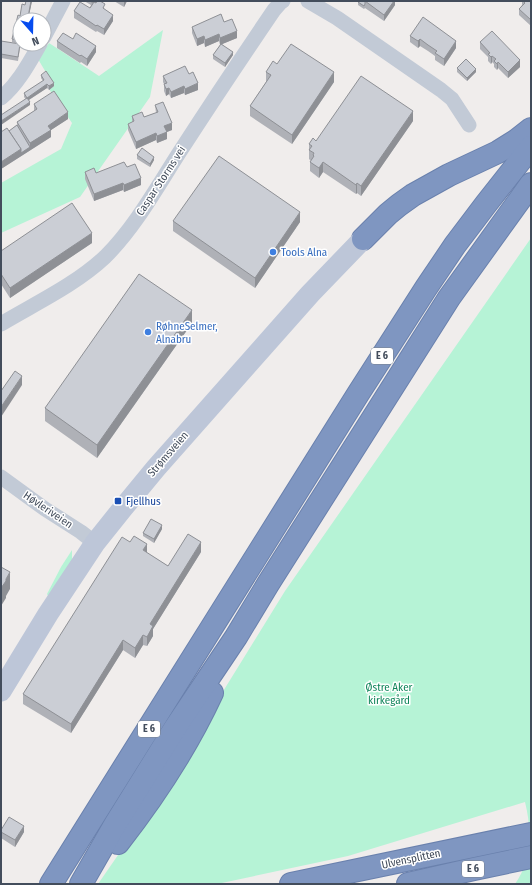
<svg xmlns="http://www.w3.org/2000/svg" width="532" height="885" font-family="'Fira Sans Condensed',sans-serif">
	<rect width="100%" height="100%" fill="#f0edec"/>
	<g fill="#b6f3d6">
		<path d="M163 30 150 97 80 197 1 233V183L61 149 72 123 49 89 54 86 38 59 49 43 99 76Z"/>
		<path d="M531 238V884H515C532 860 532 830 525 802L348 856 217 884H98L154 803 285 591Z"/>
		<path d="M72 550V561L48 596 47 594 61 567Z"/>
	</g>
	<g fill="none" stroke-linecap="round" stroke-linejoin="round">
		<g stroke="#6a81ad" stroke-width="24">
			<g id="highway">
				<path d="M363 239 388 214 399 205 413 195 449 175 498 152 517 140 531 129"/>
				<path d="M118 843C154 797 187 747 212 693"/>
				<path d="M51 884 358 394 426 288 455 245 486 204 531 147"/>
				<path d="M81 884 116 823 175 728 236 637 268 584 449 298 531 184"/>
				<path d="M291 884 531 834"/>
				<path d="M408 884 474 869 531 857"/>
			</g>
		</g>
		<g stroke="#c2cad6" stroke-width="15">
			<path d="M308 1 337 18 441 90 452 99 469 125"/>
			<path d="M44 37 63 1"/>
			<path d="M1 98C18 84 29 63 40 44"/>
			<path d="M1 324C36 303 75 285 105 257 135 227 156 189 179 153 210 105 242 57 274 10L281 2 283 1"/>
			<path d="M1 477 45 509 81 532 95 543"/>
		</g>
		<path stroke="#bdc6d8" stroke-width="21" d="M1 691 48 614 95 543 123 508 156 468 310 294 363 239"/>
		<use href="#highway" stroke="#7f96c1" stroke-width="22"/>
	</g>
	<g fill="#afb1b7">
		<path d="M26 1H32L28 20H20V33L18 44 12 42V39L20 16 25 5Z"/>
		<path d="M84 1H100L105 10 113 21 104 35 97 31 96 32 74 18V11L90 8 91 5Z"/>
		<path d="M114 1H127L124 7Z"/>
		<path d="M395 1V5L384 21 365 8 364 9 358 5V2Z"/>
		<path d="M522 1H531V26L519 15V9L522 5Z"/>
		<path d="M224 22 237 38 222 44 233 55 225 67 213 59V55L220 45 219 41 205 47 204 43 197 46 192 33V27Z"/>
		<path d="M410 36 456 48 444 66 435 60V56L428 51 420 46 418 48 410 42Z"/>
		<path d="M73 39 96 52 87 66 81 62 80 63 57 48V41Z"/>
		<path d="M1 41 20 48 18 61 1 58Z"/>
		<path d="M480 42 520 67 508 78 498 68 497 70 494 67V64L492 62 491 64 488 61V57L480 49Z"/>
		<path d="M277 64 334 82 292 144 250 116V106L266 82V72Z"/>
		<path d="M457 68 476 72 467 81 457 72Z"/>
		<path d="M189 74 198 90 185 95 184 93 171 98 169 94 166 96 164 91V84L163 82V76Z"/>
		<path d="M41 75 54 86 49 90 47 88 29 100 30 105 24 97V93L43 81 41 78Z"/>
		<path d="M34 104 68 119 51 130V137L1 169 9 131 17 125V122L34 111Z"/>
		<path d="M155 105 172 130 167 132V139L157 143 156 140 136 149 128 130V124L132 122V116L144 117 156 113Z"/>
		<path d="M413 121 361 196 357 193 356 194 323 172 319 178 310 171V162L311 161 309 159V144L316 141Z"/>
		<path d="M137 155 154 160 150 167 137 159Z"/>
		<path d="M127 167 141 185 124 192 123 190 94 201 85 179V172L96 173Z"/>
		<path d="M173 221 300 222 255 288 173 231Z"/>
		<path d="M92 243 10 298 1 284V251Z"/>
		<path d="M192 323 97 458 45 421V408Z"/>
		<path d="M162 529 154 543 143 536V533Z"/>
		<path d="M201 552 153 629V636L147 646 143 645 135 658 123 650 71 733 23 704V694L147 553 168 566Z"/>
		<path d="M1 830 24 832 15 847 1 838Z"/>
	</g>
	<g fill="#8e9095">
		<path d="M31 1H32L28 20V17Z"/>
		<path d="M124 1H127L124 7Z"/>
		<path d="M394 1H395V5L384 21V15Z"/>
		<path d="M113 15V21L104 35V29Z"/>
		<path d="M237 31V38L220 45V38Z"/>
		<path d="M219 34V41L205 47V40Z"/>
		<path d="M204 36V43L197 46V39Z"/>
		<path d="M420 39V46L418 48V41Z"/>
		<path d="M456 41V48L444 66V59Z"/>
		<path d="M96 46V52L87 66V59Z"/>
		<path d="M233 52V55L225 67V63Z"/>
		<path d="M492 56V62L491 64V57Z"/>
		<path d="M520 60V67L508 78V72Z"/>
		<path d="M498 62V68L497 70V64Z"/>
		<path d="M476 69V72L467 81V78Z"/>
		<path d="M334 72V82L292 144V135Z"/>
		<path d="M54 83V86L49 90V86Z"/>
		<path d="M198 83V90L185 95V89Z"/>
		<path d="M47 84V88L27 101V98Z"/>
		<path d="M184 86V93L171 98V92Z"/>
		<path d="M169 88V94L166 96V89Z"/>
		<path d="M30 102V105L1 125V121Z"/>
		<path d="M413 111V121L361 196V186Z"/>
		<path d="M68 112V119L51 130V137L1 169V162L21 149 30 147V143L48 126Z"/>
		<path d="M172 123V130L164 133V126Z"/>
		<path d="M167 132V139L157 143V136Z"/>
		<path d="M156 133V140L136 149V142Z"/>
		<path d="M154 157V160L150 167V164Z"/>
		<path d="M323 162V172L319 178V168Z"/>
		<path d="M141 178V185L124 192V185Z"/>
		<path d="M123 183V190L94 201V194Z"/>
		<path d="M357 183V193L356 194V185Z"/>
		<path d="M300 212V222L255 288V278Z"/>
		<path d="M92 233V243L10 298V288Z"/>
		<path d="M192 310V323L97 458V445Z"/>
		<path d="M22 376V385L1 417V407Z"/>
		<path d="M162 525V529L154 543V539Z"/>
		<path d="M201 542V552L153 629V636L147 646V637L150 624Z"/>
		<path d="M147 544V553L143 550Z"/>
		<path d="M10 572V589L6 596V598L1 606V588Z"/>
		<path d="M143 635V645L135 658V648Z"/>
		<path d="M123 640V650L71 733V724Z"/>
		<path d="M24 826V832L15 847V840Z"/>
	</g>
	<g fill="#cbced5" stroke="#8e9095">
		<path d="M26 1H31L28 17 23 16 22 20H20V30L18 40 12 39 18 15 20 16 22 4 25 5Z"/>
		<path d="M90 1H97L96 3 94 2 93 3Z"/>
		<path d="M97 1H100L105 4 103 8 113 15 104 29 97 25 96 26 74 11 80 2 90 8 94 2 96 3Z"/>
		<path d="M358 1H365V4L364 6 358 2Z"/>
		<path d="M365 1H394L384 15Z"/>
		<path d="M523 1H531V20L519 9 525 3Z"/>
		<path d="M221 14 224 22 232 19 237 31 220 38 219 34 205 40 204 36 197 39 192 27Z"/>
		<path d="M423 17 456 41 444 59 435 53 437 51 428 45 420 39 418 41 410 36Z"/>
		<path d="M492 31 520 60 508 72 498 62 497 64 494 61 496 59 492 56 491 57 488 54 490 53 480 42Z"/>
		<path d="M63 33 73 39 76 33 96 46 87 59 81 55 80 56 57 41Z"/>
		<path d="M1 41 20 44 18 57 1 54Z"/>
		<path d="M221 44 233 52 225 63 213 55Z"/>
		<path d="M291 44 334 72 292 135 250 106 271 75 266 72 273 61 277 64Z"/>
		<path d="M466 59 476 69 467 78 457 68Z"/>
		<path d="M185 66 189 74 193 72 198 83 185 89 184 86 171 92 169 88 166 89 164 84 167 83 163 76Z"/>
		<path d="M46 71 54 83 49 86 47 84 27 98 24 93 44 80 41 75Z"/>
		<path d="M361 76 413 111 361 186 357 183 356 185 323 162 319 168 310 162 314 156 313 155 314 153 309 150 312 146 309 144 313 138 316 141Z"/>
		<path d="M54 91 68 112 48 126 51 130 30 143 17 122 37 109 34 104Z"/>
		<path d="M27 98 30 102 1 121V115Z"/>
		<path d="M163 102 172 123 164 126 167 132 157 136 156 133 136 142 128 124 134 121 132 116 142 112 144 117 158 112 155 105Z"/>
		<path d="M17 125 30 147 21 153V149L9 131Z"/>
		<path d="M7 128 21 149 1 162V132Z"/>
		<path d="M142 148 154 157 150 164 137 155Z"/>
		<path d="M219 156 300 212 255 278 173 221Z"/>
		<path d="M124 162 127 167 135 164 141 178 124 185 123 183 94 194 85 172 94 168 96 173Z"/>
		<path d="M72 203 92 233 10 288 1 274V251Z"/>
		<path d="M139 274 192 310 97 445 45 408Z"/>
		<path d="M15 371 22 376 1 407V391Z"/>
		<path d="M151 519 162 525 154 539 143 533Z"/>
		<path d="M188 534 201 542 150 624 153 626 147 637 143 635 135 648 123 640 71 724 23 694 122 537 130 542 134 536 147 544 143 550 168 566Z"/>
		<path d="M1 567 10 572 6 579V581L1 588Z"/>
		<path d="M9 817 24 826 15 840 1 832V830Z"/>
	</g>
	<g fill="#3f7fe0" stroke="#fff" stroke-width="1.5">
		<circle cx="273" cy="252" r="4"/>
		<circle cx="148" cy="332" r="4"/>
	</g>
	<rect fill="#1a4fb4" stroke="#fff" stroke-width="1.5" x="114" y="497" width="8" height="8" rx="2"/>
	<g text-anchor="middle" dominant-baseline="central" stroke-width="3" stroke-linejoin="round" paint-order="stroke">
		<g fill="#fff" stroke="#7b828d" stroke-width="1">
			<rect x="371" y="348" width="22" height="16" rx="3"/>
			<rect x="138" y="721" width="22" height="16" rx="3"/>
			<rect x="462" y="861" width="22" height="16" rx="3"/>
		</g>
		<g font-size="10" font-weight="bold" fill="#434d5c">
			<text x="382" y="356">E 6</text>
			<text x="149" y="729">E 6</text>
			<text x="473" y="869">E 6</text>
		</g>
		<g font-size="11" fill="#434d5c" stroke="#fff">
			<text transform="translate(161 181) rotate(-57)">Caspar Storms vei</text>
			<text transform="translate(168 454) rotate(-49)">Strømsveien</text>
			<text transform="translate(48 510) rotate(34)">Høvleriveien</text>
			<text transform="translate(411 859) rotate(-12)">Ulvensplitten</text>
		</g>
		<g font-size="11" fill="#366cbe" stroke="#fff" text-anchor="start">
			<text x="281" y="252">Tools Alna</text>
			<text x="156" y="326">RøhneSelmer,<tspan x="156" dy="13">Alnabru</tspan></text>
		</g>
		<g font-size="11" fill="#164399" stroke="#fff" text-anchor="start">
			<text x="126" y="501">Fjellhus</text>
		</g>
		<g font-size="11" fill="#0e8459" stroke="#fff">
			<text x="389" y="687">Østre Aker<tspan x="389" dy="13">kirkegård</tspan></text>
		</g>
	</g>
	<rect width="532" height="885" fill="none" stroke="#434d5c" stroke-width="4"/>
	<g transform="translate(32 32) rotate(160)"><circle r="19" fill="#ffffff" stroke="#b4b8be"/>
	<path d="M0-3L7 15L0 10L-7 15Z" fill="#074cef"/>
	<text y="-6" font-size="11" font-weight="bold" text-anchor="middle" fill="#434d5c">N</text>
	</g>
</svg>
